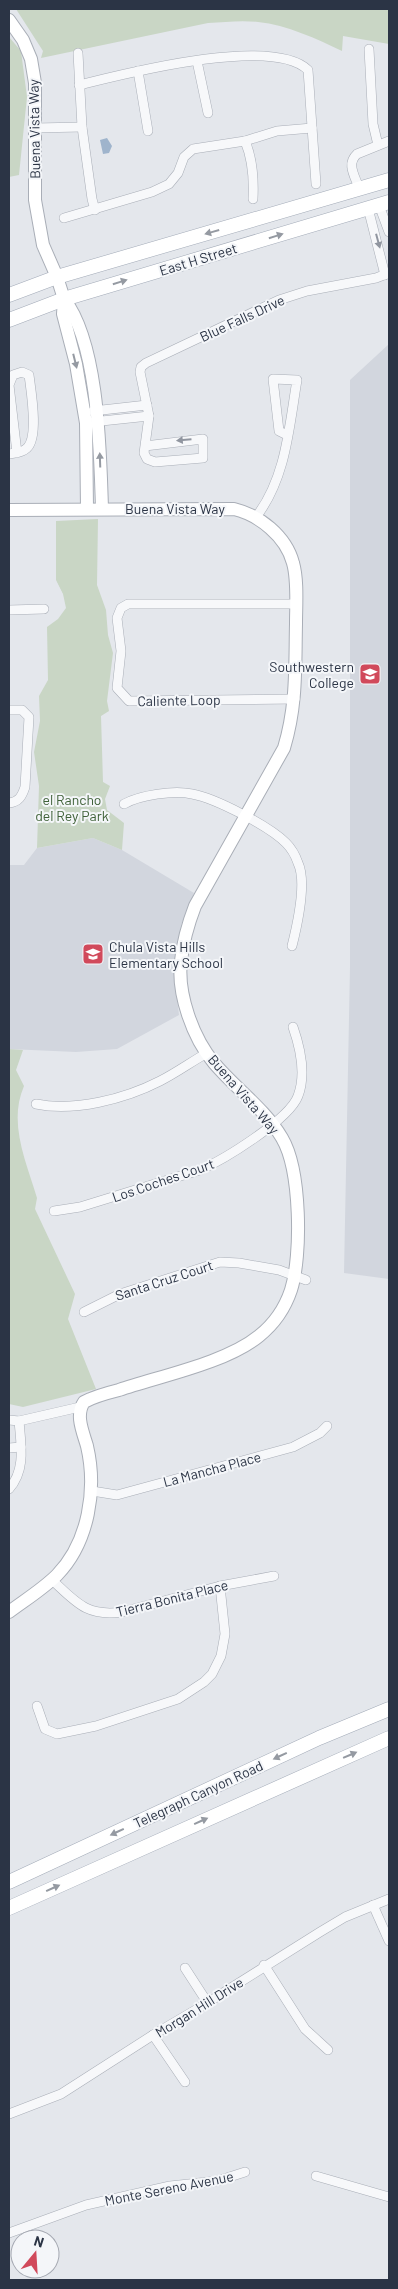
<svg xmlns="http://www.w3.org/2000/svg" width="398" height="2289" font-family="Barlow,sans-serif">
	<rect width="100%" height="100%" fill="#e4e7ec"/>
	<g fill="#d2d6de">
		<path d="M389 344V1279L344 1273 350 967V380Z"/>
		<path d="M93 838 122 850 194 893 181 925 175 983 179 1015 117 1049 76 1052 9 1049V865H24L37 848Z"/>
	</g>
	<g fill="#c9d6c5">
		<path d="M16 9H389V44L343 36 342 51C317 39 287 25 258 22 242 20 225 22 208 23L41 58 43 51Z"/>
		<path d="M9 37 21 51 27 97 19 175 9 177Z"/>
		<path d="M98 519 97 585 106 610 108 635 113 653 107 701 109 711 101 716 103 782 110 786 105 799 107 810 124 823 122 850 93 838 37 848 39 786 34 752 40 721 39 696 48 680 47 627 58 619 66 608 63 594 56 580V521Z"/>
		<path d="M9 1049 23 1050 16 1070 24 1086C8 1123 26 1161 37 1198L35 1209 75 1294 68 1319 96 1389 23 1407 9 1404Z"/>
	</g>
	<path fill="#9fb4cc" d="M107 138 112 146 109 153 103 154 100 140Z"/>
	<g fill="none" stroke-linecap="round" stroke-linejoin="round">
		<g stroke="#a9aeb7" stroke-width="10">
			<g id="street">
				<path d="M369 49 373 124 378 145"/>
				<path d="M78 53 82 127 92 199 95 210"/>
				<path d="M197 61 208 113"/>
				<path d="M138 71 148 131"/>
				<path d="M79 85C124 74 272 35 308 70L316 184"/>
				<path d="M35 128 82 127"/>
				<path d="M245 141C253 160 254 179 253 199"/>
				<path d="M359 188C355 176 346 164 357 154L389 141"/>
				<path d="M379 205 389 232"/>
				<path d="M368 208 385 275"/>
				<path d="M64 218 152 192 169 184 178 173 184 157 193 149 245 141 277 131 312 128"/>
				<path d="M93 411 147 405"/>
				<path d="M92 422 149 416"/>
				<path d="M145 446 203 439V458L155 462 147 459 144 453 149 416 140 372 141 367 146 363 279 300 307 291 376 278 389 273"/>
				<path d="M9 454C15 453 22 453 27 448 39 437 31 391 29 375L22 372 13 375 9 385 17 453"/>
				<path d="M256 517C286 478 289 428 297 380L273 379 279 431 287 435"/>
				<path d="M9 610 44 609"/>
				<path d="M295 699 129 701 117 688 121 651 117 618 121 608 128 604H296"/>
				<path d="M9 710H22L29 717 25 787C22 796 19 802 9 803"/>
				<path d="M124 804C140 795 174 790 192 794 215 798 269 826 286 843 291 848 296 857 298 863 307 882 297 926 292 946"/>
				<path d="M36 1104C74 1112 125 1099 160 1081 176 1073 191 1062 207 1053"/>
				<path d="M54 1211 80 1207 200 1170C223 1160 289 1120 298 1096 306 1075 300 1047 293 1027"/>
				<path d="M84 1312 120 1294 220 1262 239 1263 279 1270 306 1280"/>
				<path d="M9 1420 19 1421 80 1407"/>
				<path d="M9 1448 21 1447"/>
				<path d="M9 1489C26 1470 21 1445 19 1421"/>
				<path d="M92 1491 117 1495 293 1447 320 1433 327 1426"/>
				<path d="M51 1579C76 1602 86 1617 122 1612L220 1586 274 1576"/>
				<path d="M37 1706 45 1729 57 1734 96 1726 178 1699 204 1682 212 1674 221 1656 225 1634 220 1586"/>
				<path d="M373 1905 389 1941"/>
				<path d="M264 1965 305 2029 328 2050"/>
				<path d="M185 1968 207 2002"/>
				<path d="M153 2035 185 2082"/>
				<path d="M9 2114 61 2094 153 2035 199 2008 320 1932 345 1917 389 1899"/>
				<path d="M316 2176 389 2197"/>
				<path d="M9 2233 86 2205 170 2186 217 2181 245 2172"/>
			</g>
		</g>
		<g stroke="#a9aeb7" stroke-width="14">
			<g id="secondary">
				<path d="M9 20 23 40 31 59 35 83V200L43 245 57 277 64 299 63 314 76 364 86 423 87 509"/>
				<path d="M64 299C99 344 100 452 102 508"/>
				<path d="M9 510 234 509C259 515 286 536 293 563 298 580 296 606 296 624 295 668 297 705 284 748L195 906C188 924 183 942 181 961 177 994 193 1038 214 1063 236 1089 264 1108 282 1138 301 1170 302 1255 291 1290 285 1308 274 1324 259 1336 226 1363 160 1376 119 1390 107 1393 95 1396 84 1402 75 1415 83 1432 87 1446 97 1489 89 1542 57 1575 43 1589 25 1600 9 1612"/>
			</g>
		</g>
		<g stroke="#a3abb8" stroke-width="15">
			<g id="primary">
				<path d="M9 295 57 277 389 180"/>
				<path d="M9 320 64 299 389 202"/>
				<path d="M9 1882 319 1738 389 1709"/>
				<path d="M9 1908 389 1738"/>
			</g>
		</g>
		<use href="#street" stroke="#f7f8fa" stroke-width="9"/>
		<use href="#secondary" stroke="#fff" stroke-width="12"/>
		<use href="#primary" stroke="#fff" stroke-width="14"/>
	</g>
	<defs><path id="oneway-solid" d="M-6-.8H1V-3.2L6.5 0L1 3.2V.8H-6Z" transform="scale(1.25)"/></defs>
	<g fill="#959aa2">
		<use href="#oneway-solid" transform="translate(212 232) rotate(164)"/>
		<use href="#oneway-solid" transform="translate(276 236) rotate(-17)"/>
		<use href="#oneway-solid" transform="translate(120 282) rotate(-17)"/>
		<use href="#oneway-solid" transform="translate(75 361) rotate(76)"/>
		<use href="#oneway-solid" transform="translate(100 460) rotate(-92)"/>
		<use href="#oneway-solid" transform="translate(350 1755) rotate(-23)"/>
		<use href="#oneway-solid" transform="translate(280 1756) rotate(155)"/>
		<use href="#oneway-solid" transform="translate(201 1821) rotate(-24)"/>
		<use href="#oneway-solid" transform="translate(117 1832) rotate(155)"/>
		<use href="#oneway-solid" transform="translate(53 1888) rotate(-24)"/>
	</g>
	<g fill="#9196a0">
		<use href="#oneway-solid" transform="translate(378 241) rotate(75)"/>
		<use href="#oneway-solid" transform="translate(184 440) rotate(175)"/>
	</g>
	<defs>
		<g id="university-square" transform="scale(1.125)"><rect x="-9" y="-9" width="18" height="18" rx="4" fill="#d1495b" stroke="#f4f6f9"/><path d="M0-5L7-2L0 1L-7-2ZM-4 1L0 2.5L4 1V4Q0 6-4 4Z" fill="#fff"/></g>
		<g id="school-square" transform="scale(1.125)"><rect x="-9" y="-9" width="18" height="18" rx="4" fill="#d1495b" stroke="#f4f6f9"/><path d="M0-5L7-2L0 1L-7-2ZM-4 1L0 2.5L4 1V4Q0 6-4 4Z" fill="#fff"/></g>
	</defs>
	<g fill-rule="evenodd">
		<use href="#university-square" x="370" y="674"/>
		<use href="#school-square" x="93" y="954"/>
	</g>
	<g text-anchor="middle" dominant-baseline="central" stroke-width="4" stroke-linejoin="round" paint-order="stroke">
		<g font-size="14" fill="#2b3445" stroke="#f4f6f9">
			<text transform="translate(34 129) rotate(-91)">Buena Vista Way</text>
			<text transform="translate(198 259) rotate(-17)">East H Street</text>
			<text transform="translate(242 318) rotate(-25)">Blue Falls Drive</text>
			<text x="175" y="508">Buena Vista Way</text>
			<text transform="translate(179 700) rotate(-1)">Caliente Loop</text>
			<text transform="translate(244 1094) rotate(49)">Buena Vista Way</text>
			<text transform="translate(163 1180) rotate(-19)">Los Coches Court</text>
			<text transform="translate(164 1280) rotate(-18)">Santa Cruz Court</text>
			<text transform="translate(212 1469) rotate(-15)">La Mancha Place</text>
			<text transform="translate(172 1598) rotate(-14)">Tierra Bonita Place</text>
			<text transform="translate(198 1794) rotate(-25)">Telegraph Canyon Road</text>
			<text transform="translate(199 2007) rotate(-32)">Morgan Hill Drive</text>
			<text transform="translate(169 2188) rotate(-11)">Monte Sereno Avenue</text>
		</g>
		<g font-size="14" fill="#2b3445" stroke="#f4f6f9" text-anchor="end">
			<text x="354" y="666">Southwestern<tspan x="354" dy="16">College</tspan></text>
			<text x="109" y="946" text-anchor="start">Chula Vista Hills<tspan x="109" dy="16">Elementary School</tspan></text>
		</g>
		<g font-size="14" fill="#3f6138" stroke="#f4f6f9">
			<text x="72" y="799">el Rancho<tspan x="72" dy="16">del Rey Park</tspan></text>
		</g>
	</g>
	<rect width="398" height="2289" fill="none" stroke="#2b3445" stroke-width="20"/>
	<g transform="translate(35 2254) rotate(18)"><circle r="24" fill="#f4f6f9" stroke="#a4a8b1"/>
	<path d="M0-4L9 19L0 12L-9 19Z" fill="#d1495b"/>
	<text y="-8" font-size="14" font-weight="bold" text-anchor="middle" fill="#2b3445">N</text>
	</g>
</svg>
